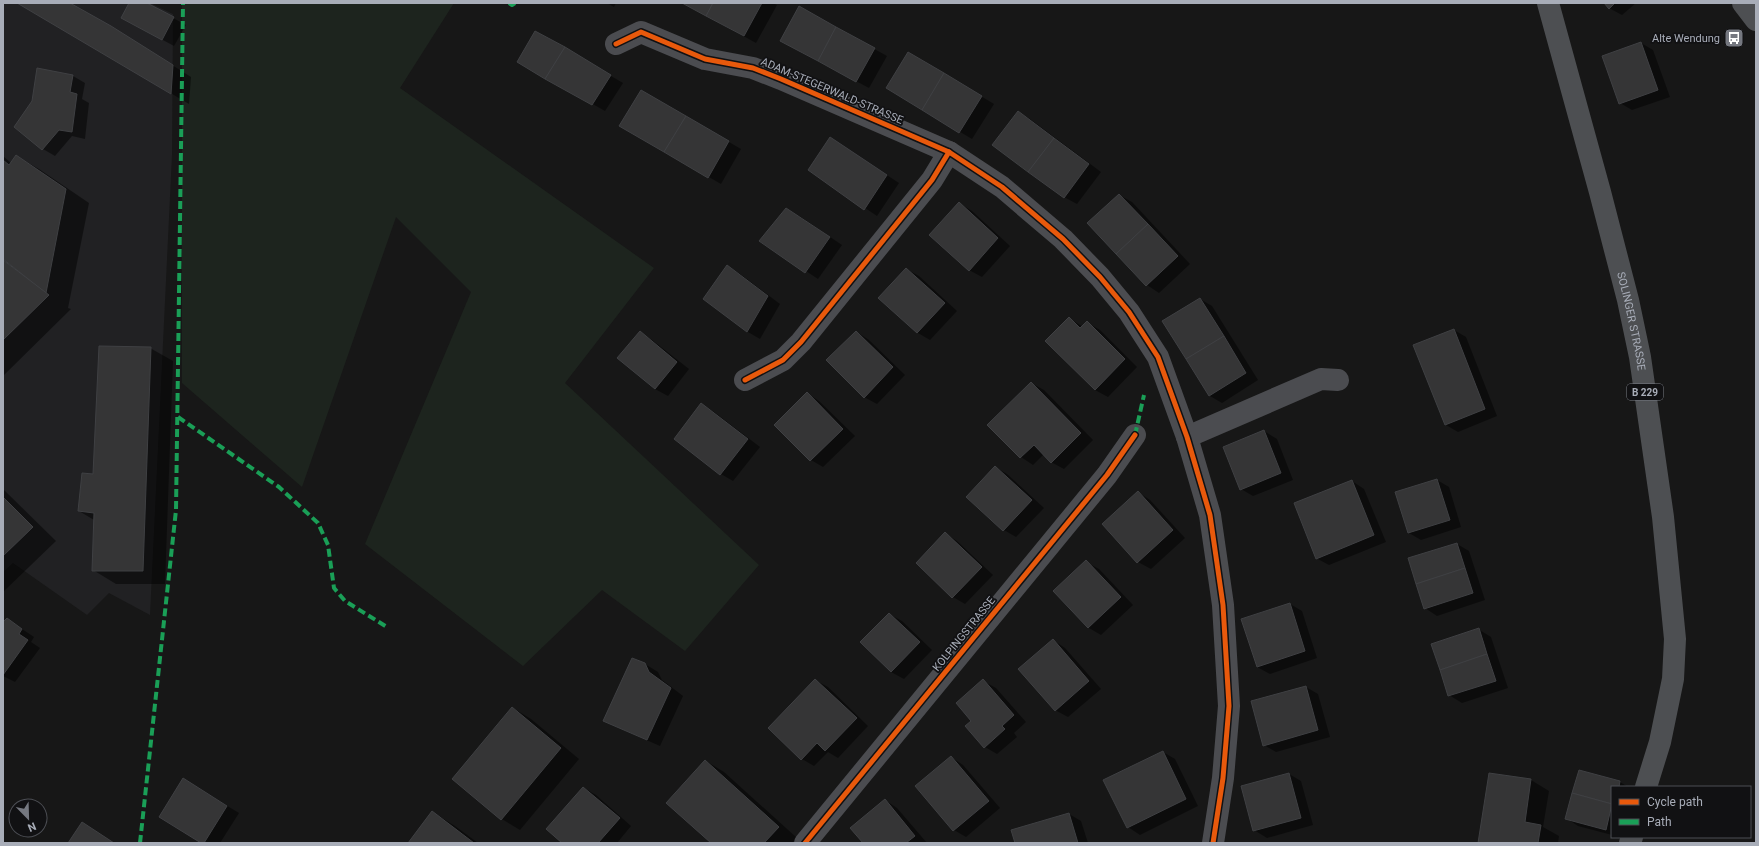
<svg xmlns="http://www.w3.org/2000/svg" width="1759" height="846" font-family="Roboto,sans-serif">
	<rect width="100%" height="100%" fill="#171717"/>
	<path fill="#212123" d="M3 3H150L173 14 172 155 150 615 109 593 87 615 13 563 3 572Z"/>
	<path fill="#1d241e" d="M182 3H454L400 88 654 268 565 383 759 565 685 651 602 590 523 666 365 544 471 292 396 217 302 487 182 383Z"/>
	<g fill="#0007">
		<path d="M19 3H68L129 38 191 77 189 104Z"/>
		<path d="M130 3H145L186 25 174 46 135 25Z"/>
		<path d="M607 3H616L614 7Z"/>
		<path d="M684 3H773L777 5 756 43Z"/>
		<path d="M1605 3H1636L1622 15 1609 8Z"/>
		<path d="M800 8 887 56 869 88 794 48Z"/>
		<path d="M536 32 623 83 605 111 519 62Z"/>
		<path d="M1641 43 1653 50 1670 97 1632 110 1620 103Z"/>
		<path d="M921 60 994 104 972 139 887 88Z"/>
		<path d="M73 76 85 83 82 99 89 103 85 139 72 136 55 156 43 149 15 127Z"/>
		<path d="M641 91 741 149 721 184 621 126Z"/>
		<path d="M1018 112 1030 119 1101 172 1077 204 1064 197Z"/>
		<path d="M830 138 899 183 877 216 809 170Z"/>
		<path d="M3 156 11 163 16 156 39 169 89 203 68 308 71 309 3 376Z"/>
		<path d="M1119 195 1132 202 1190 264 1159 293 1147 285 1089 224Z"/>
		<path d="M959 203 972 211 1010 246 982 277 969 270Z"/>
		<path d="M799 216 842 245 818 279 761 241Z"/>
		<path d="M728 267 740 274 780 304 760 339 748 332 705 299Z"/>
		<path d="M906 269 919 276 957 311 930 340 918 333 879 298Z"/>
		<path d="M1200 299 1212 306 1258 380 1222 403 1210 396Z"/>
		<path d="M1069 318 1083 327 1088 323 1100 330 1137 367 1108 397 1095 390Z"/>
		<path d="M1454 330 1466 337 1497 416 1458 432 1446 425Z"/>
		<path d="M640 332 652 340 689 369 668 396 655 389 618 357Z"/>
		<path d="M857 332 869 340 905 375 877 404 864 397Z"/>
		<path d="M150 348 173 361 165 584H116L93 570 94 520 79 511Z"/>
		<path d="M1031 383 1044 390 1093 440 1064 469 1051 462 1044 454 1033 465 1021 457Z"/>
		<path d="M807 393 819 401 855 436 823 467 811 460 776 425Z"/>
		<path d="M702 405 714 412 760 447 733 481 721 474Z"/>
		<path d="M1264 431 1277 439 1293 480 1253 496 1241 489Z"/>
		<path d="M995 467 1007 474 1044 508 1016 537 1004 530 967 497Z"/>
		<path d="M1437 480 1449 487 1461 527 1421 540 1409 533 1396 492Z"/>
		<path d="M1352 481 1364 489 1386 542 1329 565 1316 558Z"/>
		<path d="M3 489 56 541 3 592Z"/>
		<path d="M1138 492 1150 500 1185 538 1151 569 1138 562Z"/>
		<path d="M945 533 957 541 993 575 965 604 953 597Z"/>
		<path d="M1457 544 1469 551 1485 600 1437 616 1425 608Z"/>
		<path d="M1086 562 1099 569 1133 605 1101 635 1089 628 1054 591Z"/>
		<path d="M1290 604 1302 611 1317 658 1270 674 1257 667Z"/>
		<path d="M889 614 902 621 932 650 904 679 891 672Z"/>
		<path d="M7 619 34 637 31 642 40 648 15 682 3 676V622Z"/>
		<path d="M1478 629 1491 637 1508 688 1462 703 1449 695Z"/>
		<path d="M1053 640 1065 648 1101 689 1068 717 1055 710Z"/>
		<path d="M645 664 658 672 662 680 683 696 660 746 617 727 604 720Z"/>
		<path d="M815 680 828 687 868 726 838 758 828 752 814 766 802 759Z"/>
		<path d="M983 681 996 688 1026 722 1014 733 1017 737 997 754 985 747 972 721Z"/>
		<path d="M1306 687 1318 694 1330 737 1276 752 1264 745Z"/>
		<path d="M513 708 531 719 579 759 520 830 502 819Z"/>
		<path d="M1163 752 1175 759 1198 806 1140 835 1128 827Z"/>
		<path d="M951 757 963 765 1000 808 966 837 954 830Z"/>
		<path d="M706 761 724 772 797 838 792 843H712Z"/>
		<path d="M1580 771 1620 782 1628 787H1612V835L1578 826 1566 818Z"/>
		<path d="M1289 774 1301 781 1313 825 1267 838 1254 830Z"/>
		<path d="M1490 774 1531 780 1549 791 1543 827 1559 836 1558 843H1479Z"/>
		<path d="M196 787 239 813 220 843H203Z"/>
		<path d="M584 788 596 795 631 826 617 843H564Z"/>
		<path d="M885 800 897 808 927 843H864Z"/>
		<path d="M432 812 455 826 478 843H409Z"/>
		<path d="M1069 814 1081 821 1088 843H1016Z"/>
	</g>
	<g fill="#353536" stroke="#3f4043">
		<path d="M17 3H70L111 26 173 65 171 94Z"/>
		<path d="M129 3H147L174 17 162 40 121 18Z"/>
		<path d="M682 3H713L706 16Z"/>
		<path d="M713 3H762L744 36 706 16Z"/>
		<path d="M1604 3H1615L1609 9Z"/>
		<path d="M799 6 836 27 818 61 780 41Z"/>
		<path d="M836 27 875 48 856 82 818 61Z"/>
		<path d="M535 31 565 47 545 79 517 62Z"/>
		<path d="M1641 42 1658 90 1619 104 1602 56Z"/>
		<path d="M565 47 611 75 592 105 545 79Z"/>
		<path d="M908 52 944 73 922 110 886 88Z"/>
		<path d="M37 68 73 75 70 92 77 94 72 132 59 130 42 150 14 127 32 101Z"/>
		<path d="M944 73 982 96 959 133 922 110Z"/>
		<path d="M641 90 686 116 664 152 619 126Z"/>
		<path d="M1018 111 1054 138 1028 172 992 145Z"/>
		<path d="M686 116 729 141 708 178 664 152Z"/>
		<path d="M830 137 887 175 864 210 808 170Z"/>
		<path d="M1054 138 1089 164 1064 198 1028 172Z"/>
		<path d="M16 155 66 189 46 293 3 259V160L9 165Z"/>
		<path d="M1119 194 1148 224 1116 254 1087 223Z"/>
		<path d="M959 202 998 238 969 271 929 235Z"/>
		<path d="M786 208 830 237 805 273 759 241Z"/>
		<path d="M1148 224 1178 256 1146 286 1116 254Z"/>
		<path d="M3 260 49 295 3 340Z"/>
		<path d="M727 265 768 296 747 332 703 299Z"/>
		<path d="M906 268 945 303 917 333 878 298Z"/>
		<path d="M1200 298 1224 336 1186 359 1162 321Z"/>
		<path d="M1069 317 1080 328 1087 321 1125 359 1095 390 1045 341Z"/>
		<path d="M1454 329 1485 409 1445 425 1413 345Z"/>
		<path d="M640 331 677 362 655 389 617 358Z"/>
		<path d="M856 331 893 367 864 398 826 360Z"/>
		<path d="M1224 336 1246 373 1209 396 1186 359Z"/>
		<path d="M99 346 151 347 143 571H92L94 513 78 511 82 473 93 474Z"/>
		<path d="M1031 382 1081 433 1051 463 1034 445 1020 458 987 425Z"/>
		<path d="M807 392 843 429 810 461 774 425Z"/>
		<path d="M701 403 748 439 720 475 674 439Z"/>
		<path d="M1264 430 1281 473 1240 490 1223 447Z"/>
		<path d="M995 466 1032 500 1003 531 966 497Z"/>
		<path d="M1437 479 1450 520 1408 533 1395 492Z"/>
		<path d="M1352 480 1374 535 1316 559 1294 503Z"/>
		<path d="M1138 491 1173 530 1137 563 1102 524Z"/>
		<path d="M3 497 33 527 3 556Z"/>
		<path d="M945 532 982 567 952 598 916 563Z"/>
		<path d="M1457 543 1465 568 1416 584 1408 558Z"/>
		<path d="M1086 560 1121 597 1088 628 1053 591Z"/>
		<path d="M1465 568 1473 593 1424 609 1416 584Z"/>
		<path d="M1290 603 1305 651 1257 667 1241 619Z"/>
		<path d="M889 613 920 642 891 672 860 642Z"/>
		<path d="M7 618 22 629 19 634 28 640 3 675V622Z"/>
		<path d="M1479 628 1487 654 1440 670 1431 644Z"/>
		<path d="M1053 639 1089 681 1055 711 1018 669Z"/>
		<path d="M1487 654 1496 681 1448 696 1440 670Z"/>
		<path d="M632 658 645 663 649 672 671 688 647 740 603 721Z"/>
		<path d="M815 679 857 718 825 751 817 743 801 760 768 728Z"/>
		<path d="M983 679 1014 715 1002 726 1005 729 984 748 965 726 971 721 956 703Z"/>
		<path d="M1306 686 1318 730 1263 746 1251 701Z"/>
		<path d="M512 707 561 748 501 820 452 779Z"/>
		<path d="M1163 751 1186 799 1127 828 1103 780Z"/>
		<path d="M951 756 989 801 953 831 915 786Z"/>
		<path d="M705 760 779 827 764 843H711L666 803Z"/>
		<path d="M1579 770 1620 781 1619 787H1612V804L1572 793Z"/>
		<path d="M1289 773 1301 818 1253 831 1241 786Z"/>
		<path d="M1489 773 1531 779 1525 822 1541 825 1538 843H1478Z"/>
		<path d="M183 778 227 806 204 843H201L159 817Z"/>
		<path d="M583 787 620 818 598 843H562L546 829Z"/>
		<path d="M1572 793 1612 804 1606 830 1565 819Z"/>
		<path d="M885 799 915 836 906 843H863L850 828Z"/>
		<path d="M432 811 474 843H408Z"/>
		<path d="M1069 813 1078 843H1015L1011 830Z"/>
		<path d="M82 822 114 843H68Z"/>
	</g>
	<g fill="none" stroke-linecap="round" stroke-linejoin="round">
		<g stroke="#4b4c50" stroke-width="22">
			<path d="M616 44 641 32 705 59 753 68 781 79 949 152 1002 187 1063 239 1100 277 1129 312 1158 357 1187 437 1210 515 1223 605 1229 706 1223 778 1213 843"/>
			<path d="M745 380 783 360 801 342 932 180 949 152"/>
			<path d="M1187 437 1321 379 1338 380"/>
			<path d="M805 843 1107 475 1135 435"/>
		</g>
		<g stroke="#4d4f52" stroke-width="22">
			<path id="s1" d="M1548 3 1600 192 1628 300 1640 357 1663 517 1675 639 1673 679 1660 742 1646 787"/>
			<path d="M1743 3 1756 20"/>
			<path d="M1630 843 1632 837"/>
		</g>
		<g stroke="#1a9f57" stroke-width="4" stroke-dasharray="8 4" stroke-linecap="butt">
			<path d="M509 3 512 5 515 3"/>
			<path d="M178 417 279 487 318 523 328 545 334 588 345 601 387 627"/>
			<path d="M1135 435 1144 395"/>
			<path d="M140 843 176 510 183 3"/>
		</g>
		<g stroke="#111113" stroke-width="8">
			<g id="cycleway">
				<path d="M616 44 641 32 705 59 753 68 781 79 949 152 1002 187 1063 239 1100 277 1129 312 1158 357 1187 437 1210 515 1223 605 1229 706 1223 778 1213 843"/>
				<path d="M745 380 783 360 801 342 932 180 949 152"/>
				<path d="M805 843 1107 475 1135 435"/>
			</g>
		</g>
		<use href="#cycleway" stroke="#e8590c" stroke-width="5"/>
	</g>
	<defs>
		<g id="bus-square" transform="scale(1)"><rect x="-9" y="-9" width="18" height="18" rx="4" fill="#757880" stroke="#111113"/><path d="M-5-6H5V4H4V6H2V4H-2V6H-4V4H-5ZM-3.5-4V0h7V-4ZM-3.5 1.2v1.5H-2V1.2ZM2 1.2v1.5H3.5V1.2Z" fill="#fff"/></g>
	</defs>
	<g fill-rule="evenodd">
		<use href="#bus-square" x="1734" y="38"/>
	</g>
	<g text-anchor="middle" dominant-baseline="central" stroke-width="3.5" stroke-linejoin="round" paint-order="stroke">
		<rect fill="#111113" stroke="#7b7e86" stroke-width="1" x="1627" y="384" width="36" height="16" rx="3"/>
		<g font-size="10" font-weight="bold" fill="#a8adb8">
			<text x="1645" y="392">B 229</text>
		</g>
		<g font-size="11" fill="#a8adb8" stroke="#111113" text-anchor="end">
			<text x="1720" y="38">Alte Wendung</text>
		</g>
		<g font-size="11" fill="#a8adb8" stroke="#111113">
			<text transform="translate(832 91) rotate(23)">ADAM-STEGERWALD-STRASSE</text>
			<text stroke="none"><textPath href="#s1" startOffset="329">SOLINGER STRASSE</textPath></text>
			<text transform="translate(964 634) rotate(-51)">KOLPINGSTRASSE</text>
		</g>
	</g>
	<rect width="1759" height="846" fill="none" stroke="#a8adb8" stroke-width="8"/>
	<rect x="1611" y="786" width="140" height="52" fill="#111113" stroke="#4d4f55"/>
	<rect x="1619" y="799" width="20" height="6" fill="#e8590c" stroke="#4d4f55"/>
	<text x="1647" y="806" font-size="12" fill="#a8adb8">Cycle path</text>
	<rect x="1619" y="819" width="20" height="6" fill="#1a9f57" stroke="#4d4f55"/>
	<text x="1647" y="826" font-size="12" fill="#a8adb8">Path</text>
	<g transform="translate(28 818) rotate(157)"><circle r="19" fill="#111113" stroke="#4d4f55"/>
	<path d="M0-3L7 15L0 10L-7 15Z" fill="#757880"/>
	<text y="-6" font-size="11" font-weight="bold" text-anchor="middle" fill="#a8adb8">N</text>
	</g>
</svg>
